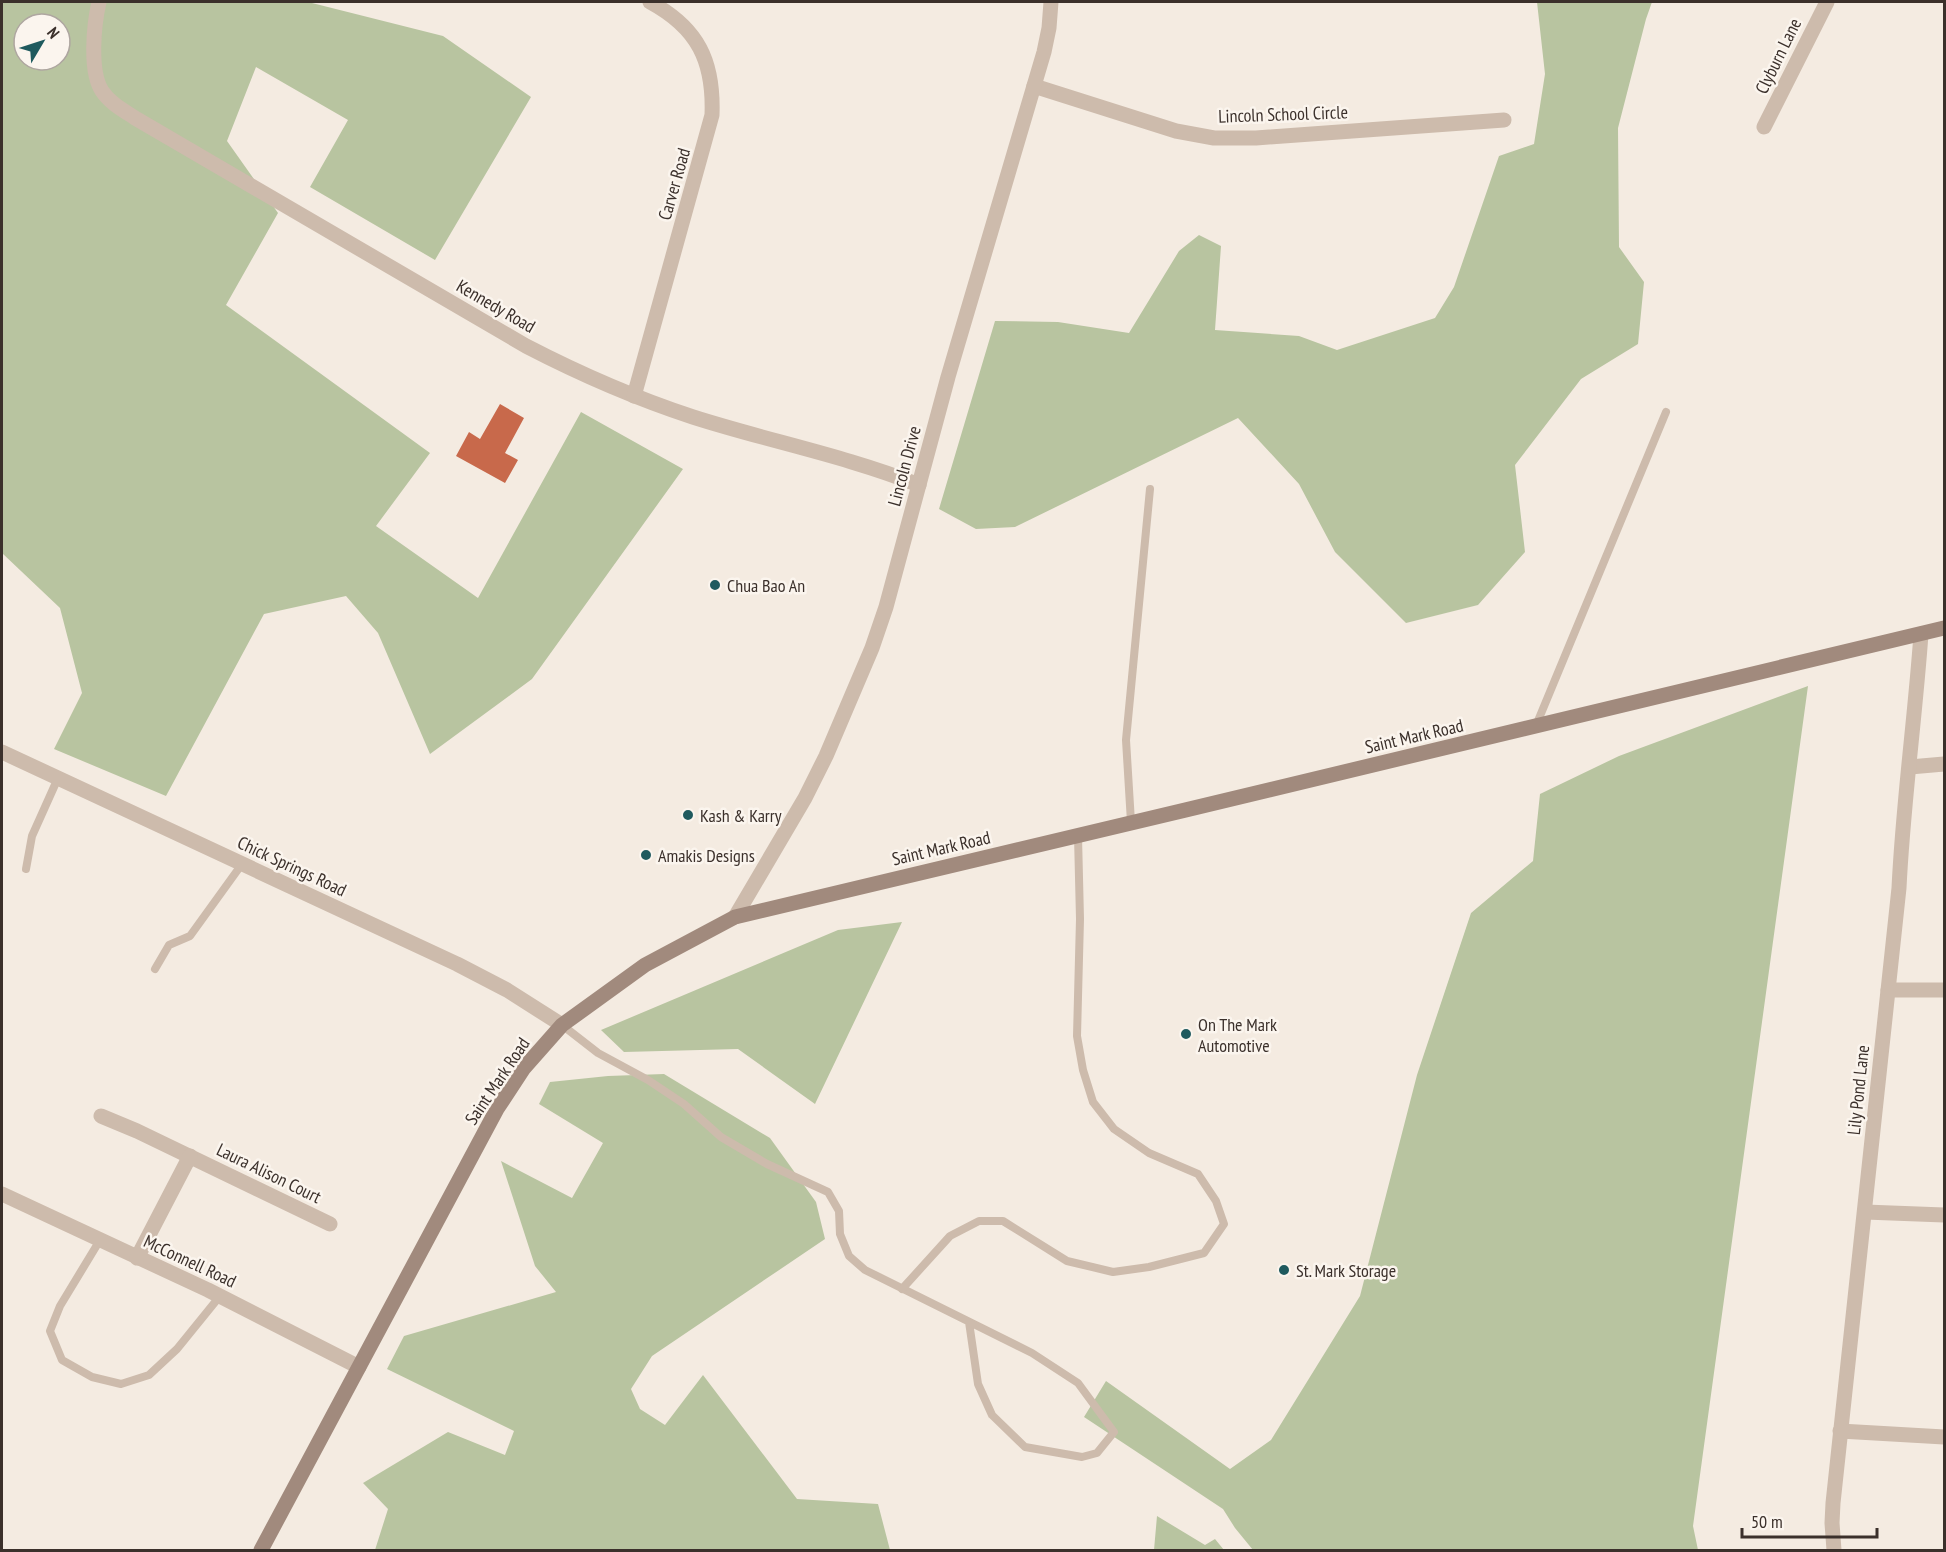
<svg xmlns="http://www.w3.org/2000/svg" width="1946" height="1552" font-family="'PT Sans Narrow',sans-serif">
	<rect width="100%" height="100%" fill="#f4ebe1"/>
	<g fill="#b8c4a0" fill-rule="evenodd">
		<path d="M2 2H308L443 36 531 97 435 260 310 187 348 120 256 67 227 141 278 213 226 305 430 453 376 526 478 598 581 412 683 469 532 679 430 754 378 633 346 596 264 614 166 796 54 749 82 693 60 608 2 553ZM24 24H60V60H24Z"/>
		<path d="M1537 2H1652L1646 19 1618 128 1619 247 1644 282 1638 344 1581 379 1515 465 1525 552 1478 605 1406 623 1335 552 1299 484 1238 418 1015 527 976 529 939 509 995 321 1058 322 1129 333 1179 251 1199 235 1221 246 1215 330 1299 336 1337 350 1435 318 1454 287 1499 156 1534 144 1545 74Z"/>
		<path d="M1808 686 1693 1526 1698 1550H1253L1235 1528 1223 1509 1084 1417 1106 1381 1230 1469 1271 1440 1360 1296 1417 1075 1471 913 1533 861 1540 794 1619 756Z"/>
		<path d="M902 922 815 1104 738 1049 624 1052 601 1030 838 930Z"/>
		<path d="M664 1074 770 1138 816 1202 825 1239 652 1356 631 1389 640 1409 665 1425 703 1375 797 1499 878 1504 890 1550H375L388 1509 363 1483 448 1432 505 1455 514 1431 387 1369 404 1336 556 1292 535 1266 501 1161 572 1198 603 1143 539 1104 550 1082 608 1076Z"/>
		<path d="M1157 1516 1205 1545 1215 1539 1224 1550H1154Z"/>
	</g>
	<path fill="#c8694b" d="M500 404 524 418 505 453 518 460 505 483 456 456 469 432 480 439Z"/>
	<g fill="none" stroke-linecap="round" stroke-linejoin="round">
		<g stroke="#cdbbac" stroke-width="8">
			<path d="M1535 728 1666 412"/>
			<path d="M1131 822 1126 740 1150 489"/>
			<path d="M26 869 32 836 58 778"/>
			<path d="M155 969 169 945 190 936 242 864"/>
			<path d="M562 1025 598 1053 648 1080 684 1104 721 1137 767 1164 828 1192 839 1211 840 1234 849 1256 865 1270 1032 1353 1078 1383 1114 1432 1097 1453 1082 1457 1025 1447 992 1415 978 1384 969 1322"/>
			<path d="M100 1240 60 1306 50 1331 62 1360 92 1377 121 1384 149 1375 177 1349 220 1296"/>
			<path d="M902 1289 950 1236 979 1221H1003L1067 1261 1113 1272 1149 1267 1204 1253 1224 1224 1216 1201 1198 1174 1149 1153 1114 1129 1093 1102 1083 1070 1077 1036 1080 919 1078 836"/>
		</g>
		<g stroke="#cdbbac" stroke-width="15">
			<path d="M99 2C94 24 89 71 102 91 110 103 123 110 135 118L526 346C580 374 635 398 693 417 768 441 846 456 919 485"/>
			<path d="M1034 86 1176 131 1214 138H1256L1504 120"/>
			<path d="M1764 127 1827 2"/>
			<path d="M634 396 712 115C714 61 698 28 650 2"/>
			<path d="M2 752 457 964 507 990 562 1025"/>
			<path d="M1910 767 1944 764"/>
			<path d="M735 917 805 798 826 756 872 648 886 607 948 377 1044 52 1049 28 1051 2"/>
			<path d="M1888 990H1944"/>
			<path d="M101 1116 137 1131 330 1224"/>
			<path d="M2 1194 208 1290 359 1367"/>
			<path d="M1865 1212 1944 1215"/>
			<path d="M137 1258 190 1156"/>
			<path d="M1840 1431 1944 1437"/>
			<path d="M1834 1550 1832 1523 1833 1503 1899 888C1903 803 1915 719 1921 634"/>
		</g>
		<path stroke="#a18a7d" stroke-width="15" d="M261 1550 497 1109 524 1068 562 1025 645 965 735 917C1138 821 1542 726 1944 628"/>
	</g>
	<g fill="#1f5a5e" stroke="#fbf5ee" stroke-width="2">
		<circle cx="715" cy="585" r="6"/>
		<circle cx="688" cy="815" r="6"/>
		<circle cx="646" cy="855" r="6"/>
		<circle cx="1186" cy="1034" r="6"/>
		<circle cx="1284" cy="1270" r="6"/>
	</g>
	<g text-anchor="middle" dominant-baseline="central" stroke-width="5" stroke-linejoin="round" paint-order="stroke">
		<g font-size="18" fill="#3b302b" stroke="#fbf5ee">
			<text transform="translate(1778 56) rotate(-64)">Clyburn Lane</text>
			<text transform="translate(1283 114) rotate(-2)">Lincoln School Circle</text>
			<text transform="translate(674 184) rotate(-74)">Carver Road</text>
			<text transform="translate(496 306) rotate(30)">Kennedy Road</text>
			<text transform="translate(904 466) rotate(-75)">Lincoln Drive</text>
			<text transform="translate(1414 736) rotate(-13)">Saint Mark Road</text>
			<text transform="translate(941 848) rotate(-13)">Saint Mark Road</text>
			<text transform="translate(292 866) rotate(25)">Chick Springs Road</text>
			<text transform="translate(497 1081) rotate(-56)">Saint Mark Road</text>
			<text transform="translate(1858 1090) rotate(-84)">Lily Pond Lane</text>
			<text transform="translate(269 1173) rotate(26)">Laura Alison Court</text>
			<text transform="translate(190 1261) rotate(25)">McConnell Road</text>
		</g>
		<g font-size="18" fill="#3b302b" stroke="#fbf5ee" text-anchor="start">
			<text x="727" y="585">Chua Bao An</text>
			<text x="700" y="815">Kash &amp; Karry</text>
			<text x="658" y="855">Amakis Designs</text>
			<text x="1198" y="1024">On The Mark<tspan x="1198" dy="21">Automotive</tspan></text>
			<text x="1296" y="1270">St. Mark Storage</text>
		</g>
	</g>
	<rect width="1946" height="1552" fill="none" stroke="#3b302b" stroke-width="6"/>
	<g transform="translate(42 42) rotate(51)"><circle r="28" fill="#fbf5ee" stroke="#aea6a0" stroke-width="1.5"/>
	<path d="M0-4.5L10 22L0 15L-10 22Z" fill="#1f5a5e"/>
	<text y="-9" font-size="16" font-weight="bold" text-anchor="middle" fill="#3b302b">N</text>
	</g>
	<path d="M1742 1528v9h135v-9" fill="none" stroke="#3b302b" stroke-width="3"/>
	<text x="1751" y="1528" font-size="18" fill="#3b302b" stroke="#fbf5ee" stroke-width="4.5" paint-order="stroke">50 m</text>
</svg>
